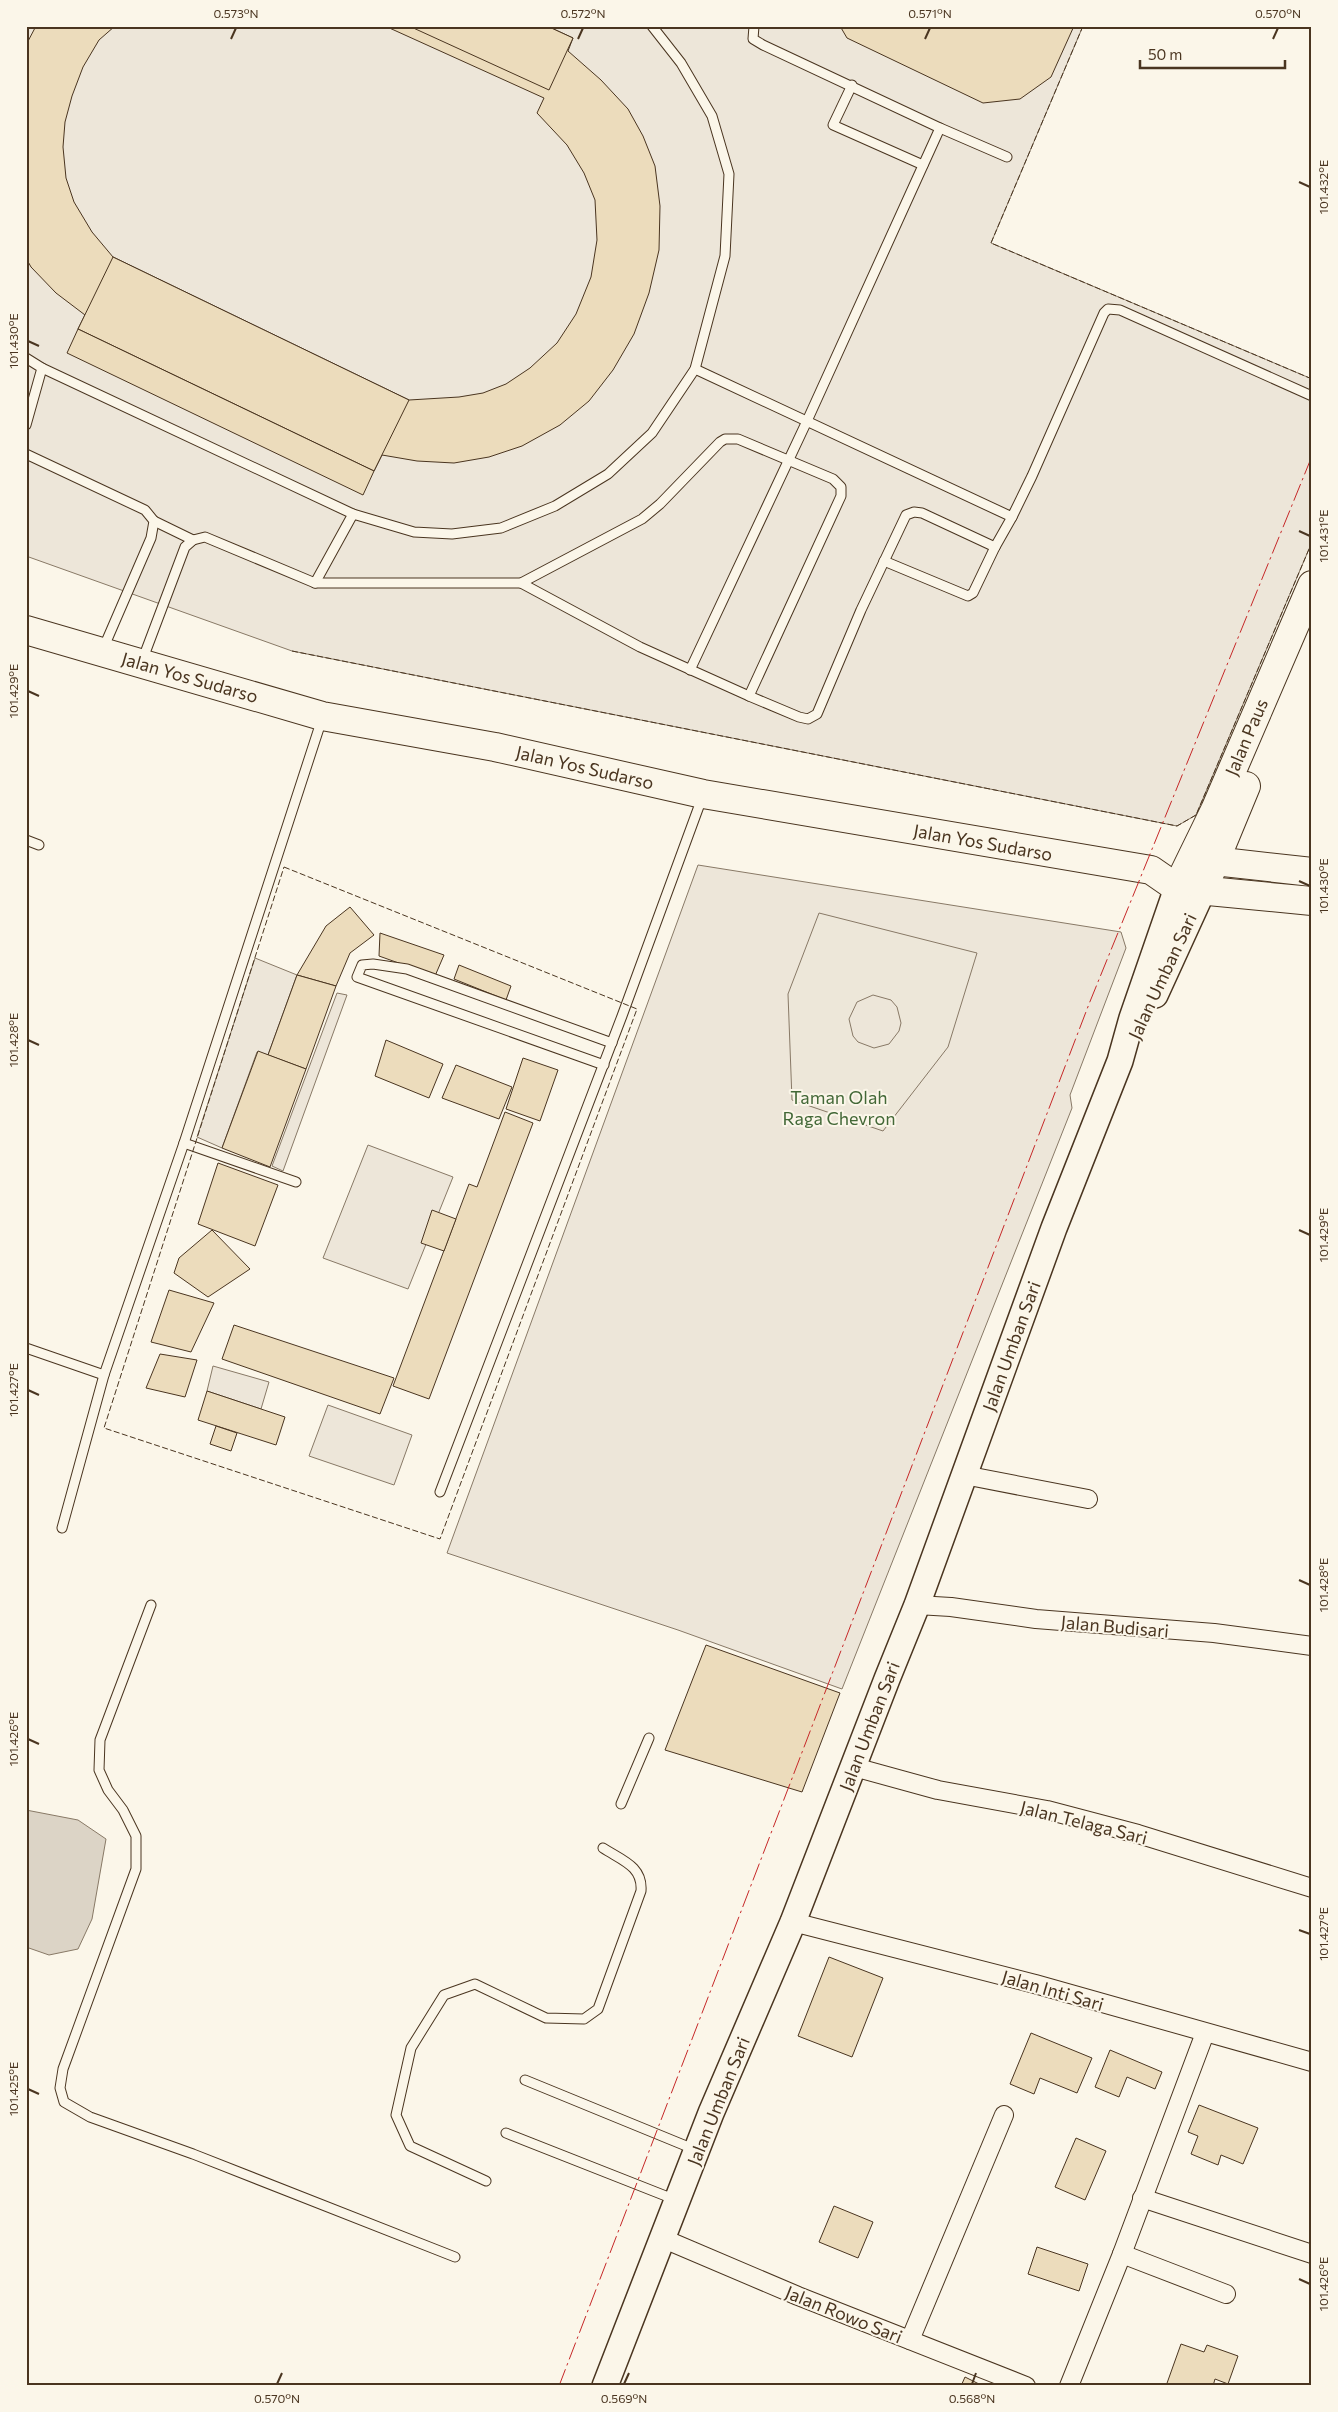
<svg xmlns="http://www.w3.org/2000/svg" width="1338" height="2412" font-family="Commissioner,sans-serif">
	<rect width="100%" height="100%" fill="#fbf6e9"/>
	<g fill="#ede6d9" stroke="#887966">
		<path d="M26 26H1083L991 243 1312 379V542L1196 815 1177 826 292 651 26 556Z"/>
		<path d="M698 865 1121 932 1126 948 1070 1095 1072 1108 842 1689 678 1630 447 1553Z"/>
		<path d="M255 958 297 975 268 1055 257 1052 222 1148 197 1137Z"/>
		<path d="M337 993 347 995 283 1171 272 1166Z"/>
		<path d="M368 1145 453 1177 408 1289 323 1258Z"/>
		<path d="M213 1366 269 1382 261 1409 207 1391Z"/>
		<path d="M328 1405 412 1435 394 1485 309 1456Z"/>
	</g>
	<path fill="#ede7d9" stroke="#887966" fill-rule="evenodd" d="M819 913 977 953 948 1047 883 1131 792 1100 788 994ZM873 995 891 1000 897 1007 901 1023 899 1031 889 1044 874 1048 858 1042 853 1036 849 1019 857 1002Z"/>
	<path fill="#dcd4c6" stroke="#887966" d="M26 1810 78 1820 106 1839 92 1919 78 1949 49 1955 26 1947Z"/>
	<g fill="#ecdcbc" stroke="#4a3520">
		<path d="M36 26H115L99 40 83 67 72 96 65 122 63 147 66 178 74 202 92 232 113 257 409 400 459 397 483 393 506 384 530 368 557 343 576 314 591 277 597 240 595 200 584 173 567 145 537 113 544 98 385 26H547L573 38 568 51 601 80 628 109 643 136 655 166 660 206 659 250 649 293 634 334 613 370 589 401 560 425 522 446 489 457 454 463 417 461 382 455 374 471 78 329 85 315 56 293 31 267 26 258V45Z"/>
		<path d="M409 26H547L573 38 549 90Z"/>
		<path d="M840 26H1074L1051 77 1020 99 983 103 847 38Z"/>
		<path d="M113 257 409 400 374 471 78 329Z"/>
		<path d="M78 329 374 471 363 495 67 353Z"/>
		<path d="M350 907 374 935 350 953 336 986 297 975 326 926Z"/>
		<path d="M380 933 444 955 435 976 379 956Z"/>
		<path d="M459 965 511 986 506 1000 454 979Z"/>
		<path d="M297 975 336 986 306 1069 268 1055Z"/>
		<path d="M386 1040 443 1064 429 1098 375 1076Z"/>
		<path d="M258 1051 306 1069 270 1167 222 1148Z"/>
		<path d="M523 1058 558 1070 540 1121 506 1109Z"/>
		<path d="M456 1065 512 1087 499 1119 442 1098Z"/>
		<path d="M505 1112 533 1123 429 1399 393 1386 469 1184 477 1187Z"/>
		<path d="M218 1163 278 1185 255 1246 198 1224Z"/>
		<path d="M432 1210 456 1219 444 1251 421 1243Z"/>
		<path d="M212 1230 250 1269 208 1297 174 1273 179 1258Z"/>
		<path d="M169 1290 214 1303 191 1352 151 1342Z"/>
		<path d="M234 1325 394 1378 380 1414 222 1359Z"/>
		<path d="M160 1354 197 1360 185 1397 146 1388Z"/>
		<path d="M207 1391 285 1417 276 1445 198 1420Z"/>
		<path d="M216 1426 237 1433 231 1451 210 1444Z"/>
		<path d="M706 1645 840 1693 802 1792 665 1750Z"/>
		<path d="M829 1957 883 1978 852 2057 798 2036Z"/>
		<path d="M1031 2033 1092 2058 1077 2093 1040 2078 1034 2094 1010 2084Z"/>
		<path d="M1110 2050 1162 2072 1155 2089 1127 2077 1119 2097 1095 2087Z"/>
		<path d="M1199 2105 1258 2128 1243 2164 1221 2155 1218 2165 1191 2154 1198 2136 1188 2132Z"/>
		<path d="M1076 2138 1106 2151 1085 2200 1055 2187Z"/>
		<path d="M834 2206 873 2222 858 2258 819 2242Z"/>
		<path d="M1037 2247 1088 2264 1079 2291 1028 2274Z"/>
		<path d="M1181 2344 1204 2352 1207 2345 1238 2356 1228 2384 1215 2379 1213 2386H1166Z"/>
		<path d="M965 2377 983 2386H961Z"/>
	</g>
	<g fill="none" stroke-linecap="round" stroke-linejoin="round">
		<g stroke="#4a3520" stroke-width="11">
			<g id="service">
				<path d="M754 26 753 39 763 45 940 128 1007 157"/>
				<path d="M852 85 833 125 923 165"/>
				<path d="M26 358 42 368 26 425"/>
				<path d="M42 368 353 514"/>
				<path d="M695 369 1012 517 1032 476 1104 313 1108 309 1120 310 1312 396"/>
				<path d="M26 454 145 510 154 521 151 538 103 649"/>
				<path d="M154 521 193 540"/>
				<path d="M884 561 968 596 973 593 995 547 1012 517"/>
				<path d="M315 583H521L642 519 660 504 720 442 725 439H738L833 479 841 487V496L749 696"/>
				<path d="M521 583 640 647 749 696 799 717 808 719 817 714 861 610 906 515 914 512 922 513 995 547"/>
				<path d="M142 661 185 547 193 540 205 537 315 583 353 514 414 532 452 534 501 528 555 506 608 474 652 433 695 369 725 256 729 174 712 116 681 63 652 26"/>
				<path d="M690 670 807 421 940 128"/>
				<path d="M26 840 39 845"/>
				<path d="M604 1065 357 977 362 965 373 964 407 969 612 1043"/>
				<path d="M184 1143 296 1182"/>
				<path d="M26 1348 104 1375"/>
				<path d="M440 1492 622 1016 702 798"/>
				<path d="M62 1528 104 1375 184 1143 322 719"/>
				<path d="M151 1605 100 1740 99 1770 108 1790 123 1810 136 1836V1869L63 2069 60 2088 64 2102 90 2117 193 2154 455 2257"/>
				<path d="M621 1804 649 1738"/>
				<path d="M525 2080 696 2150"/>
				<path d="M506 2133 676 2200"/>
				<path d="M486 2181 410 2146 396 2115 411 2048 444 1995 475 1984 546 2018 584 2019 598 2009 641 1891C643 1866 621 1860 603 1848"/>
			</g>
		</g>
		<g stroke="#4a3520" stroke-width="20">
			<g id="minor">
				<path d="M964 1475 1088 1499"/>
				<path d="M917 1605 951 1607 1036 1619 1214 1633 1312 1646"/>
				<path d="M854 1767 938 1790 1047 1810 1138 1834 1312 1888"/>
				<path d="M793 1922 1035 1984 1312 2062"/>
				<path d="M1142 2198 1312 2254"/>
				<path d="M664 2239 798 2296 1026 2386"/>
				<path d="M1122 2254 1226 2294"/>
				<path d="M910 2340 1004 2115"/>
				<path d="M1069 2386 1122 2254 1205 2033"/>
			</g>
		</g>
		<g stroke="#4a3520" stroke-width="28">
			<g id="secondary">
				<path d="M1155 995 1203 890"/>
				<path d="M605 2386 711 2113 793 1922 887 1679 917 1605 1054 1228 1120 1061 1132 1018 1177 888"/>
			</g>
		</g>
		<g stroke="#4a3520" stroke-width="30">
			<g id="primary">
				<path d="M26 630 322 716 495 747 703 794 1151 870 1177 888 1312 901"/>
				<path d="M1196 859 1312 872"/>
				<path d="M1177 888 1215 810 1312 585"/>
				<path d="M1203 890 1246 786"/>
			</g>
		</g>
		<use href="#service" stroke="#fbf6e9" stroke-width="9"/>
		<use href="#minor" stroke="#fbf6e9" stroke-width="18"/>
		<use href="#secondary" stroke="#fbf6e9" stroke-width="25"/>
		<use href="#primary" stroke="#fbf6e9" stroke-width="28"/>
		<g stroke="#4a3520" stroke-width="1" stroke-dasharray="6 2.5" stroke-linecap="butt">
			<path d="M1083 26 991 243 1312 379"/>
			<path d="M292 651 1177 826 1196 815 1312 542"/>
			<path d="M284 867 637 1009 440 1539 104 1428Z"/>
		</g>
		<path stroke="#c62828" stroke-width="1" stroke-dasharray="18 4 2.5 4" stroke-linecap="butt" d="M559 2386 1089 1004 1312 456"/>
	</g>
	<path fill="none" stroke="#4a3520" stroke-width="2" d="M231 39 236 28M578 39 583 28M925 39 930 28M1273 39 1278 28M1299 182 1310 187M28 341 39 346M1299 531 1310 536M28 691 39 696M1299 881 1310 886M28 1040 39 1045M1299 1230 1310 1235M28 1390 39 1395M1299 1580 1310 1585M28 1739 39 1744M1299 1930 1310 1934M28 2089 39 2094M1299 2279 1310 2284M277 2384 282 2373M624 2384 629 2373M972 2384 976 2373"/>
	<g text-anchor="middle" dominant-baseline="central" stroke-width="4" stroke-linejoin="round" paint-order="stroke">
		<g font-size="18" fill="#4a3520" stroke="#fbf6e9">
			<text transform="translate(190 677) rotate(16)">Jalan Yos Sudarso</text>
			<text transform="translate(1246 737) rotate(-67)">Jalan Paus</text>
			<text transform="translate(585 767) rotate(13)">Jalan Yos Sudarso</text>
			<text transform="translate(983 842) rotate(10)">Jalan Yos Sudarso</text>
			<text transform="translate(1162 976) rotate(-65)">Jalan Umban Sari</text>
			<text transform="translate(1011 1346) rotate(-70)">Jalan Umban Sari</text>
			<text transform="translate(1115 1626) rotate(5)">Jalan Budisari</text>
			<text transform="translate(869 1726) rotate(-69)">Jalan Umban Sari</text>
			<text transform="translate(1084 1822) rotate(14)">Jalan Telaga Sari</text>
			<text transform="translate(1053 1990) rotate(16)">Jalan Inti Sari</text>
			<text transform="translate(718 2101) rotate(-68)">Jalan Umban Sari</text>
			<text transform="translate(844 2314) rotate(22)">Jalan Rowo Sari</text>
		</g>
		<g font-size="18" fill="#436837" stroke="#fbf6e9">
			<text x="839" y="1097">Taman Olah<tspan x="839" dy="21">Raga Chevron</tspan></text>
		</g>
	</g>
	<rect width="1338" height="2412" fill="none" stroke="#fbf6e9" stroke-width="55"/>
	<path d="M1140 60v8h145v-8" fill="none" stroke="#4a3520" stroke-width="2.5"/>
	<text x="1148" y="60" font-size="15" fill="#4a3520" stroke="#fbf6e9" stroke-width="4" paint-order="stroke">50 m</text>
	<rect x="28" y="28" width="1282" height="2356" fill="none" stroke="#4a3520" stroke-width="2"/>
	<g font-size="12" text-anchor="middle" fill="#4a3520">
		<text x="236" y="18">0.573°N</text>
		<text x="583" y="18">0.572°N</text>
		<text x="930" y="18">0.571°N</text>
		<text x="1278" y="18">0.570°N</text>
		<text transform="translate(1324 187) rotate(-90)" y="4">101.432°E</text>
		<text transform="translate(14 341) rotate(-90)" y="4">101.430°E</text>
		<text transform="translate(1324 536) rotate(-90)" y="4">101.431°E</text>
		<text transform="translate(14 691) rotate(-90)" y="4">101.429°E</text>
		<text transform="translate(1324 886) rotate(-90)" y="4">101.430°E</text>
		<text transform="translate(14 1040) rotate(-90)" y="4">101.428°E</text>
		<text transform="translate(1324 1235) rotate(-90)" y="4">101.429°E</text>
		<text transform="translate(14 1390) rotate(-90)" y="4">101.427°E</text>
		<text transform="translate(1324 1585) rotate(-90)" y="4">101.428°E</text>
		<text transform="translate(14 1739) rotate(-90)" y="4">101.426°E</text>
		<text transform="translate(1324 1934) rotate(-90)" y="4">101.427°E</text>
		<text transform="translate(14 2089) rotate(-90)" y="4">101.425°E</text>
		<text transform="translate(1324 2284) rotate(-90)" y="4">101.426°E</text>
		<text x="277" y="2403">0.570°N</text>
		<text x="624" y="2403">0.569°N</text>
		<text x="972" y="2403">0.568°N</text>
	</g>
</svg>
